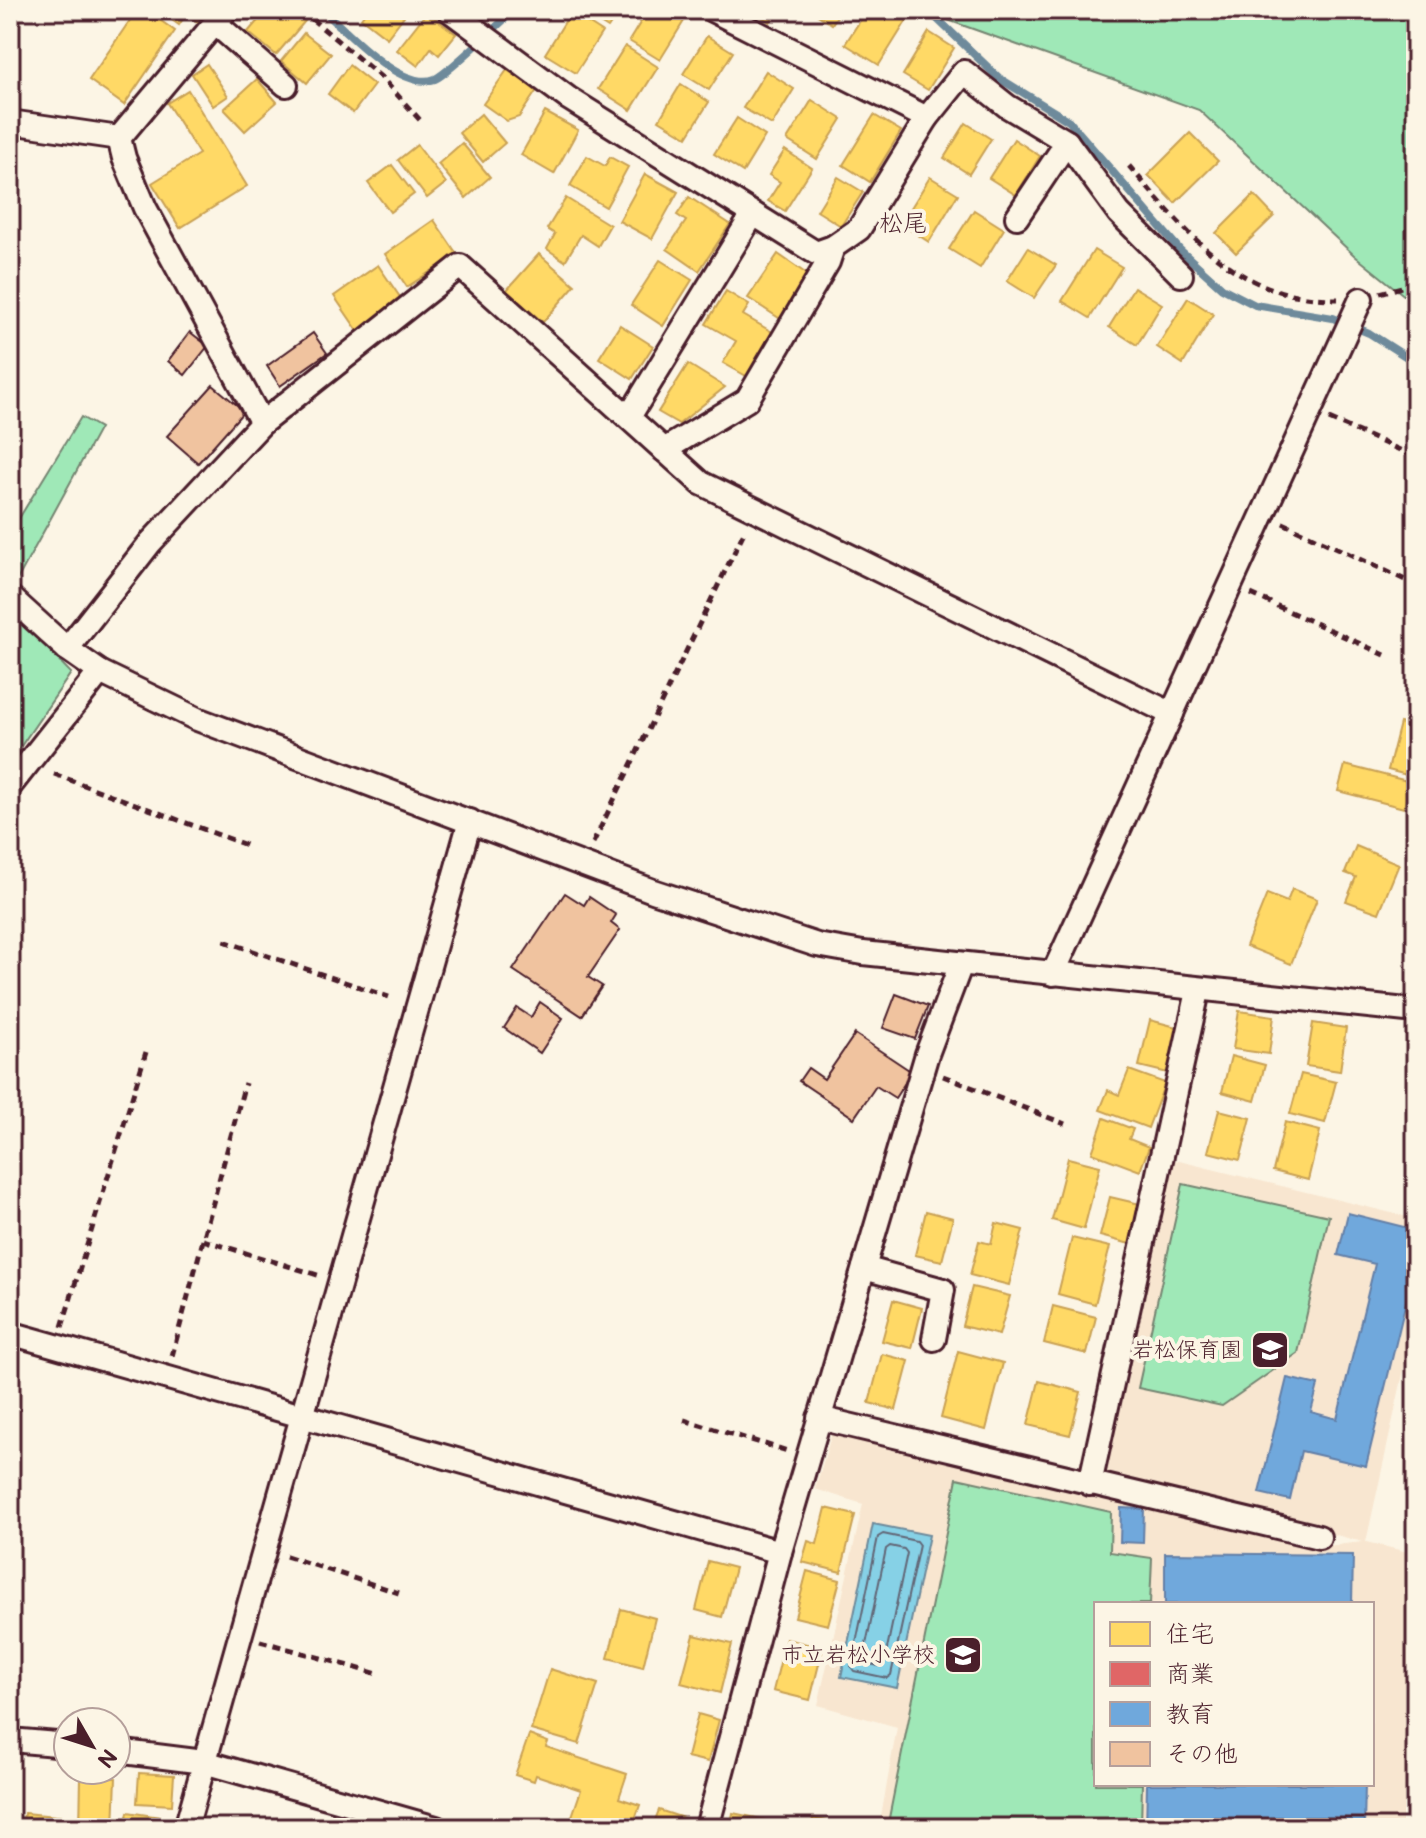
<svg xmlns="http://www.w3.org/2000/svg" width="1426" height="1838" font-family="'Balsamiq Sans','Klee One',sans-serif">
	<rect width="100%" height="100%" fill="#fcf5e5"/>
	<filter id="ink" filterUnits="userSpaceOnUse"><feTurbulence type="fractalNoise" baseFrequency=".0125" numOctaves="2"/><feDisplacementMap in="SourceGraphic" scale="16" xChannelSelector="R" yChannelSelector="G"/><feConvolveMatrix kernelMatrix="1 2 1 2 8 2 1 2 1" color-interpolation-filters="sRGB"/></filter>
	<g filter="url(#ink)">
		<path fill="#f8e6d0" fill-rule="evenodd" d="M1171 1159 1416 1219V1315L1366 1542 1416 1554V1828H879L897 1727 818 1705 863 1504 815 1489 834 1426 1317 1547 1363 1542 1104 1475ZM1096 1604H1372V1784H1096Z"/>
		<g fill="#9fe8b7" stroke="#748471" stroke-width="2">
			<path d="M920 10H1416V301L1406 297 1355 256 1199 110Z"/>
			<path d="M81 417 100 428 10 593V533Z"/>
			<path d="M10 609 71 673 10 762Z"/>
			<path d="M1183 1184 1329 1216 1298 1353 1222 1406 1138 1388Z"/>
			<path d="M957 1478 1111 1512 1110 1552 1152 1558 1150 1604H1096V1784H1142L1141 1828H887Z"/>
		</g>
		<path fill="#86d1e6" stroke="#6e8a9b" stroke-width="2" d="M873 1524 929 1535 897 1688 841 1677Z"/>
		<g fill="#ffd966" stroke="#c9a154" stroke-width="2">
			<path d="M137 10H146L175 31 124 105 89 80Z"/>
			<path d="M158 10H206L198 22 186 14 179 25Z"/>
			<path d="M267 10H292L305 21 276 55 248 32Z"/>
			<path d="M367 10H404L407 12 387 38 361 18Z"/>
			<path d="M579 10H620L608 28Z"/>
			<path d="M648 10H667L684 21 660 60 629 41Z"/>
			<path d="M750 10H777L770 22Z"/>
			<path d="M810 10H841L832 24Z"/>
			<path d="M867 10H892L907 20 879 65 845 44Z"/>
			<path d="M427 12 456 34 439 55 431 48 418 66 397 50Z"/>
			<path d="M571 12 602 32 576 73 545 54Z"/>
			<path d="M929 32 954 48 928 90 903 75Z"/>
			<path d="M304 33 331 54 307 83 281 61Z"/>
			<path d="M707 36 733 52 709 90 683 74Z"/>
			<path d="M625 46 658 67 631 110 598 89Z"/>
			<path d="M207 64 228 96 213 106 192 74Z"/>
			<path d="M349 65 374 85 353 113 328 94Z"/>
			<path d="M507 70 537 90 519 117 507 121 483 104Z"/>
			<path d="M766 71 794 89 772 125 743 108Z"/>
			<path d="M257 79 277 102 245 131 224 109Z"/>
			<path d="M681 84 709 102 687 137 659 120Z"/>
			<path d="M188 90 247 186 180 228 152 183 199 154 167 103Z"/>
			<path d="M812 100 842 119 817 159 787 140Z"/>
			<path d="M545 112 578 130 554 174 521 155Z"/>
			<path d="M481 114 505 143 483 162 459 133Z"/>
			<path d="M874 115 901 131 870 182 843 165Z"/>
			<path d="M737 118 765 136 743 172 714 154Z"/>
			<path d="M966 123 991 139 969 174 944 158Z"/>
			<path d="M1190 133 1218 161 1175 203 1148 175Z"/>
			<path d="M1014 139 1040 156 1016 195 989 178Z"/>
			<path d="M462 143 490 177 466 198 438 164Z"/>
			<path d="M417 145 446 183 427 198 398 160Z"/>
			<path d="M785 150 812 168 785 211 768 201 780 182 769 175Z"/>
			<path d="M587 156 605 166 610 157 628 167 606 207 570 186Z"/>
			<path d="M392 165 414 194 390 212 368 183Z"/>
			<path d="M645 174 678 192 652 239 619 221Z"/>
			<path d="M838 177 863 192 841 226 817 211Z"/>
			<path d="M930 177 958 194 929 242 901 224Z"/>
			<path d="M1254 195 1274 216 1236 253 1216 233Z"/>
			<path d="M689 197 730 224 699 271 667 249 686 221 677 215Z"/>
			<path d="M566 198 610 225 598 246 581 235 565 261 547 249 555 234 547 229Z"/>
			<path d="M974 210 1004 229 980 268 949 249Z"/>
			<path d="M434 220 457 254 407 287 385 254Z"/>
			<path d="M1028 248 1056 265 1034 298 1007 281Z"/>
			<path d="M1094 250 1122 267 1090 318 1062 301Z"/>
			<path d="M539 254 575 285 543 322 506 291Z"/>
			<path d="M778 254 811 277 782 320 748 298Z"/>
			<path d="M660 260 692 280 663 326 631 305Z"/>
			<path d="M378 265 402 300 358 331 334 296Z"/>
			<path d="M1134 287 1162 304 1137 345 1109 327Z"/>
			<path d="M726 291 749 305 743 315 774 333 748 377 723 363 736 341 706 324Z"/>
			<path d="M1188 298 1213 314 1183 364 1157 347Z"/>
			<path d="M620 325 653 346 632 379 599 358Z"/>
			<path d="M688 364 725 387 679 424 658 412Z"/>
			<path d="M1400 723 1416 727 1414 777 1388 770Z"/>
			<path d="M1345 765 1411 782 1404 808 1338 791Z"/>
			<path d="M1356 846 1399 864 1379 913 1346 901 1356 877 1345 873Z"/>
			<path d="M1292 889 1317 899 1291 964 1246 946 1267 894 1287 902Z"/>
			<path d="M1239 1011 1274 1016 1269 1054 1233 1049Z"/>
			<path d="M1150 1020 1180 1028 1168 1073 1139 1066Z"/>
			<path d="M1313 1023 1346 1028 1340 1071 1306 1066Z"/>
			<path d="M1231 1056 1265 1065 1255 1101 1222 1092Z"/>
			<path d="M1129 1070 1165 1083 1148 1128 1100 1110 1108 1090 1119 1095Z"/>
			<path d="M1301 1074 1336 1082 1325 1123 1290 1114Z"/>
			<path d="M1219 1110 1251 1118 1240 1160 1208 1152Z"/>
			<path d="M1104 1118 1133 1129 1129 1139 1149 1147 1140 1171 1092 1153Z"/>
			<path d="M1285 1122 1320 1131 1308 1180 1273 1171Z"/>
			<path d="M1068 1158 1100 1166 1084 1229 1052 1220Z"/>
			<path d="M1110 1197 1140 1204 1130 1244 1100 1236Z"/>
			<path d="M926 1211 953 1218 942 1261 915 1255Z"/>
			<path d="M996 1223 1023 1230 1009 1285 970 1275 979 1241 991 1244Z"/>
			<path d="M1072 1238 1110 1247 1095 1304 1058 1294Z"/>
			<path d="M972 1287 1010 1296 999 1335 962 1326Z"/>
			<path d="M893 1300 922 1308 912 1348 882 1341Z"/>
			<path d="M1053 1306 1096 1317 1087 1354 1044 1343Z"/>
			<path d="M958 1351 1003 1363 986 1430 941 1418Z"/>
			<path d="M882 1354 909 1361 896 1410 869 1403Z"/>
			<path d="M1039 1381 1081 1392 1070 1435 1028 1425Z"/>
			<path d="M826 1508 855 1515 841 1572 802 1562 808 1541 817 1544Z"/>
			<path d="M708 1561 735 1568 722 1617 696 1610Z"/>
			<path d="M807 1571 840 1580 828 1625 795 1617Z"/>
			<path d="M621 1609 655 1618 643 1667 608 1658Z"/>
			<path d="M694 1635 732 1644 720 1693 681 1683Z"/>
			<path d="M786 1639 823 1648 810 1700 773 1691Z"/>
			<path d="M550 1669 598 1684 579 1744 531 1730Z"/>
			<path d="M698 1714 719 1720 708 1762 687 1757Z"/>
			<path d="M529 1735 548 1742 546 1747 627 1774 619 1798 640 1805 632 1828H568L581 1790 536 1775 534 1781 515 1775Z"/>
			<path d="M139 1773 174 1775 172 1805 137 1803Z"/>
			<path d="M81 1776 116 1778 114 1828H80Z"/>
			<path d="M659 1810 695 1822 693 1828H652Z"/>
			<path d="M128 1812 167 1818 166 1828H125Z"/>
			<path d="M24 1813 66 1817 65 1828H22Z"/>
			<path d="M733 1813 804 1828H730Z"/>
			<path d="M813 1818 859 1828H811Z"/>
		</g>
		<path fill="#e06666" stroke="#b35154" stroke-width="2" d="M1416 1760V1806L1408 1792Z"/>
		<g fill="#6fa8dc" stroke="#647fa7" stroke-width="2">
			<path d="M1348 1213 1416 1230V1260L1366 1466 1301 1451 1290 1500 1259 1493 1287 1378 1318 1385 1311 1412 1337 1419 1375 1264 1338 1255Z"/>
			<path d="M1121 1508 1144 1509 1143 1543 1120 1542Z"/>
			<path d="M1165 1553 1353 1555 1352 1604H1165Z"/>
			<path d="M1147 1784H1365L1364 1828H1146Z"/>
		</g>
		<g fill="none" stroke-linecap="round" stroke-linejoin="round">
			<g stroke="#626676" stroke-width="2">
				<path d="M883 1534 916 1541 919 1545 891 1675 887 1678 854 1671 851 1667 878 1537Z"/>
				<path d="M890 1546 904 1549 907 1553 884 1663 879 1666 865 1663 863 1659 886 1549Z"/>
			</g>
			<g stroke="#6e8a9b" stroke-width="8">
				<path d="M323 10C346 31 401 92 435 79 448 74 500 22 515 10"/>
				<path d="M928 10 999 78 1069 121 1180 250 1222 288 1255 305 1333 318 1369 333 1416 363"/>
			</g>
		</g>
		<g fill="#f0c39f" stroke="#4a1f2b" stroke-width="2">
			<path d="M190 332 208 346 185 375 168 361Z"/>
			<path d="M313 333 327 353 280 386 267 366Z"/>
			<path d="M213 385 244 411 198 463 167 436Z"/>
			<path d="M565 893 584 905 589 897 616 915 611 923 620 930 588 977 602 986 582 1016 513 970Z"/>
			<path d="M896 994 928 1006 915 1039 883 1028Z"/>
			<path d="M540 1002 563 1018 540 1053 504 1028 517 1008 531 1017Z"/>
			<path d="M855 1034 912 1072 895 1098 876 1086 854 1118 799 1081 808 1068 824 1079Z"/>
		</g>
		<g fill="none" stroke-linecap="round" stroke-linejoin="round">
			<g stroke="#4a1f2b" stroke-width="28">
				<g id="minor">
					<path d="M449 10 568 98 816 253 833 247 859 229 927 118 712 10"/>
					<path d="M215 23 286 85"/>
					<path d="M927 118 964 72 1007 106 1067 142 1119 213 1181 275"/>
					<path d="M10 122 119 138"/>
					<path d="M119 138 124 158 145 208 262 423"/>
					<path d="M119 138 226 10"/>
					<path d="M1017 217 1067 142"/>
					<path d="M629 417 753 214"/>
					<path d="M664 450 747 400 828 262 833 247"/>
					<path d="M10 597 67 649 100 672 197 719 653 891 817 945 863 953 1416 1011"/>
					<path d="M67 649 150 543 262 423 460 266 701 483 1172 714"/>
					<path d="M10 786 100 672"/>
					<path d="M1053 974 1361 299"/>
					<path d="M864 1268 943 1290 934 1339"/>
					<path d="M10 1333 780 1552"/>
					<path d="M819 1418 1319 1537"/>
					<path d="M1090 1484 1198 991"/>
					<path d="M10 1740 68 1745"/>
					<path d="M116 1751 204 1762 436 1828"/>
					<path d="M186 1828 470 821"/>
					<path d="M707 1828 780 1552 927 1054 961 964"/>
				</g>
			</g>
			<g stroke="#4a1f2b" stroke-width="5" stroke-dasharray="8 6" stroke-linecap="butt">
				<path d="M301 10 382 78 420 120"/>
				<path d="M1129 166C1189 235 1237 300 1338 299"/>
				<path d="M1380 293 1416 283"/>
				<path d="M1329 419 1416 457"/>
				<path d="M1283 523 1416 585"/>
				<path d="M1251 594 1385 655"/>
				<path d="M54 774 246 845"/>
				<path d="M593 843 745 530"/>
				<path d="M224 941 389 997"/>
				<path d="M943 1076 1065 1124"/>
				<path d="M203 1240 321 1276"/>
				<path d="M62 1327 146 1052"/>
				<path d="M172 1356 245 1083"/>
				<path d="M684 1420 788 1451"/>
				<path d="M286 1556 399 1593"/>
				<path d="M260 1641 378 1674"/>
			</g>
			<use href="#minor" stroke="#fcf5e5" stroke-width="22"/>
		</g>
	</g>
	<defs>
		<g id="school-square" transform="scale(2)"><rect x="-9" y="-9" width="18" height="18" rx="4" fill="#4a1f2b" stroke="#fcf5e5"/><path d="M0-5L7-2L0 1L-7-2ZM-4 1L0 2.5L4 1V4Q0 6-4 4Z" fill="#fff"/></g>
	</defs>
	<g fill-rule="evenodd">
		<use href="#school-square" x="1270" y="1350"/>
		<use href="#school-square" x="963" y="1655"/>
	</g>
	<g text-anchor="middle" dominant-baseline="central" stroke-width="8" stroke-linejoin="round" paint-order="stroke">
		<g font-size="22" fill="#4a1f2b" stroke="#fcf5e5" text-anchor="end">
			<text x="1242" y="1350">岩松保育園</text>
			<text x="935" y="1655">市立岩松小学校</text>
		</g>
		<g font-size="24" fill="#4a1f2b" stroke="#fcf5e5">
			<text x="903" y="223">松尾</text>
		</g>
	</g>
	<rect width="1426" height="1838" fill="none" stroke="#fcf5e5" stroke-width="40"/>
	<rect x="20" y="20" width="1386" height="1798" fill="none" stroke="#4a1f2b" stroke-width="3" filter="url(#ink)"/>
	<rect x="1094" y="1602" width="280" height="184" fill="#fcf5e5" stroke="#b59f9b" stroke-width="2"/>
	<rect x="1110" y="1622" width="40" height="24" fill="#ffd966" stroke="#b59f9b" stroke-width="2"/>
	<text x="1166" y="1642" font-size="24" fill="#4a1f2b">住宅</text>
	<rect x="1110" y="1662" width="40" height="24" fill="#e06666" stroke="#b59f9b" stroke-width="2"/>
	<text x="1166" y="1682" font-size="24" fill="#4a1f2b">商業</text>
	<rect x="1110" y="1702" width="40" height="24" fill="#6fa8dc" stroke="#b59f9b" stroke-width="2"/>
	<text x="1166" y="1722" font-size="24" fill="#4a1f2b">教育</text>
	<rect x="1110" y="1742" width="40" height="24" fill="#f0c39f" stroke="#b59f9b" stroke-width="2"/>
	<text x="1166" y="1762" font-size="24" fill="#4a1f2b">その他</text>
	<g transform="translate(92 1746) rotate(129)"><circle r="38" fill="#fcf5e5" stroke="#b59f9b" stroke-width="2"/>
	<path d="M0-6L14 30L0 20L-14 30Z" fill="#4a1f2b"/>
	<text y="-12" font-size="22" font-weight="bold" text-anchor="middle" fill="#4a1f2b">N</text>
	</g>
</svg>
